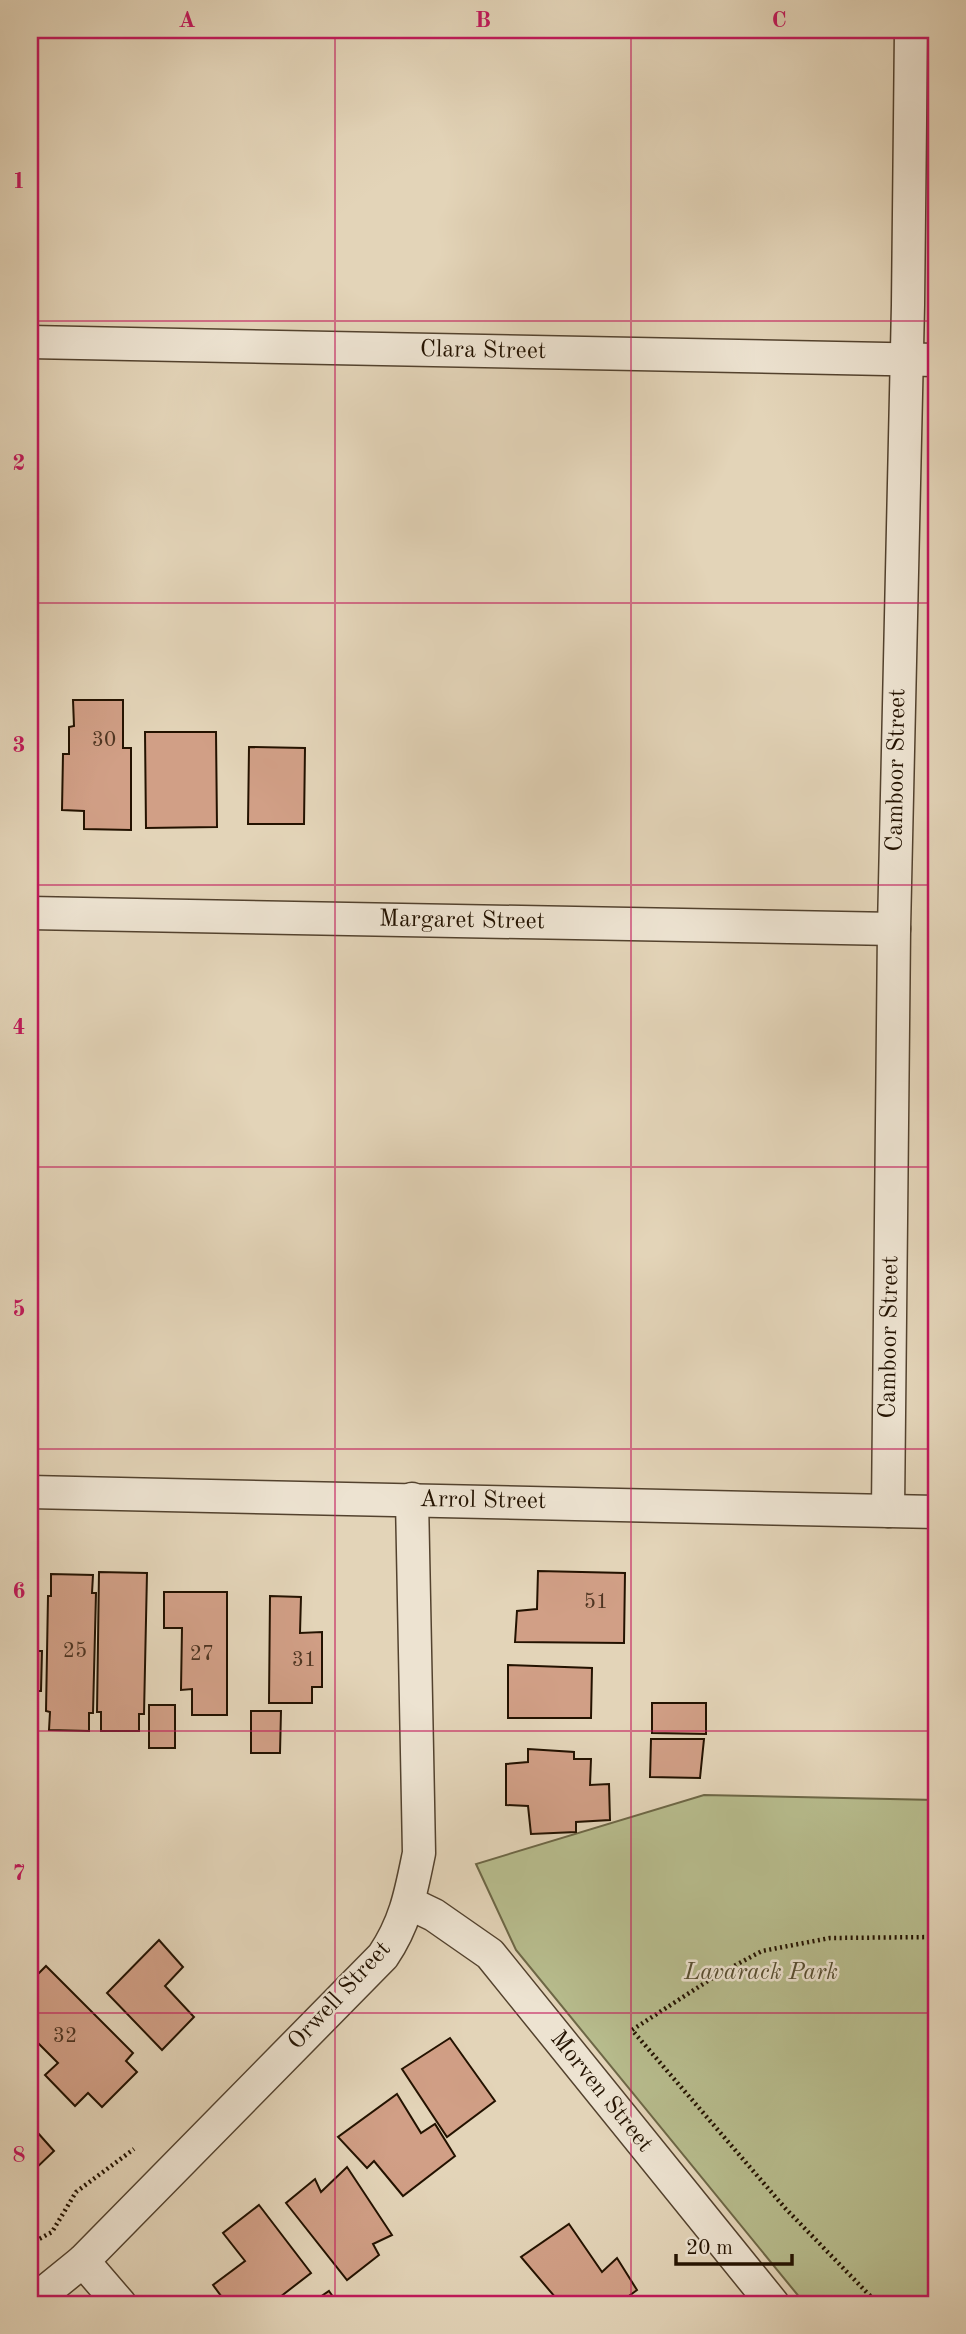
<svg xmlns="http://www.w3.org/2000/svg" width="966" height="2334" font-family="'Old Standard TT',serif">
	<rect width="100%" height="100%" fill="#e3d4b8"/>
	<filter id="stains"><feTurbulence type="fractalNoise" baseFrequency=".00286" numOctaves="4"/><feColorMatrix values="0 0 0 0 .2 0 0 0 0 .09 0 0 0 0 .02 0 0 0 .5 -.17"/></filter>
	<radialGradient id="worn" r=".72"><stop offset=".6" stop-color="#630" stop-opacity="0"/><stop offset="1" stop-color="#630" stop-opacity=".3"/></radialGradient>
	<path fill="#b7bc8d" stroke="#6d6746" stroke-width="2" d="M704 1795 936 1800V2304H805L516 1950 476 1864Z"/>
	<g fill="#d19f86" stroke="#231200" stroke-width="2">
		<path d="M73 700H123V748H131V830L84 829V811L62 810 63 754H69V727L74 726Z"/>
		<path d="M145 732H216L217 827 146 828Z"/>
		<path d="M249 747 305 748 304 824H248Z"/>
		<path d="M538 1571 625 1573 624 1643 515 1642 517 1611 537 1609Z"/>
		<path d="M99 1572 147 1573 144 1714H139V1731H101V1712H97Z"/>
		<path d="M51 1574 93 1575 92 1593H96L93 1713H89V1731L49 1730 50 1712 46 1711 48 1596H51Z"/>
		<path d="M164 1592H227V1715H192V1689L181 1690 182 1628H164Z"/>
		<path d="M270 1596 301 1597 300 1633 322 1632V1687H312V1703H269Z"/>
		<path d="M30 1651H42L41 1691H30Z"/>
		<path d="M508 1665 592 1668 591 1718H508Z"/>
		<path d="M652 1703H706V1734L652 1733Z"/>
		<rect x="149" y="1705" width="26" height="43"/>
		<path d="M251 1711H281L280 1753H251Z"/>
		<path d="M651 1739H704L700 1778 650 1777Z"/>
		<path d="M528 1749 574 1752V1759H591L590 1785 609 1784 610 1820 576 1822V1832L531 1834 528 1806 506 1805V1764L528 1762Z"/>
		<path d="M159 1940 183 1967 165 1986 194 2017 162 2050 107 1993Z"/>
		<path d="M46 1966 133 2053 126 2061 137 2072 102 2107 88 2093 75 2106 45 2075 58 2063 30 2035V1982Z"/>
		<path d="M450 2038 495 2101 447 2137 402 2069Z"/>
		<path d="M397 2094 421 2133 435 2124 455 2156 403 2196 374 2161 367 2168 338 2137Z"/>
		<path d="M30 2124 54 2151 30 2174Z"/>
		<path d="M347 2167 392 2235 373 2244 379 2255 347 2280 286 2203 315 2179 321 2192Z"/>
		<path d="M259 2205 311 2273 271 2304H227L213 2285 245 2261 223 2233Z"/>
		<path d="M569 2224 602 2272 617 2258 637 2290 618 2304H561L521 2257Z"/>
		<path d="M329 2291 338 2304H310Z"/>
	</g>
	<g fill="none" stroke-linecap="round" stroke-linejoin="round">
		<g stroke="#53422e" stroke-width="35">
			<g id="minor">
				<path d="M30 342 936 360"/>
				<path d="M30 913 894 929"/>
				<path d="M30 1492 936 1512"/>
				<path d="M888 1511 894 929 908 305 911 30"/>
				<path d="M409 1903 434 1915 490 1954 773 2304"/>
				<path d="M83 2261 120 2304"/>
				<path d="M30 2304 83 2261 383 1956C406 1922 411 1892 419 1853L412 1499"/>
			</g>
		</g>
		<g stroke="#231200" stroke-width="4.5" stroke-dasharray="2 3.5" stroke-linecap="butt">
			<path d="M30 2244 52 2232 76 2192 134 2149"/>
			<path d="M878 2304 785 2208 632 2030 717 1975 762 1951 830 1938 936 1937"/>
		</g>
		<use href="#minor" stroke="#ede3d1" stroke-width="32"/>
	</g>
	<path fill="none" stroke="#c2185b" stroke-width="2" stroke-opacity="0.55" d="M335 30V2304M631 30V2304M30 321H936M30 603H936M30 885H936M30 1167H936M30 1449H936M30 1731H936M30 2013H936"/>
	<g text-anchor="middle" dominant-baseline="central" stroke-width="5" stroke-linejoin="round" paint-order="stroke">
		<g font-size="21" fill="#4e3522">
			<text x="104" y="740">30</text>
			<text x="596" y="1602">51</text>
			<text x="75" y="1651">25</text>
			<text x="202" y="1654">27</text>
			<text x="304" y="1660">31</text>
			<text x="65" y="2036">32</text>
		</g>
		<g font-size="24" fill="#231200" stroke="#ede3d1">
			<text transform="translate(483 351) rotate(1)">Clara Street</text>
			<text transform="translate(897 770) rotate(-89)">Camboor Street</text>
			<text transform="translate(462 921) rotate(1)">Margaret Street</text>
			<text transform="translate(890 1337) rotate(-89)">Camboor Street</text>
			<text transform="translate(483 1501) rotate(1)">Arrol Street</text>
			<text transform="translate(340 1996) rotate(-47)">Orwell Street</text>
			<text transform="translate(601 2092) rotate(51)">Morven Street</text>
		</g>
		<g font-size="24" font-style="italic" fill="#574e31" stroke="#ede3d1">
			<text x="761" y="1973">Lavarack Park</text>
		</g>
	</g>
	<rect width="966" height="2334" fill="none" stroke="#e3d4b8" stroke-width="77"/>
	<path d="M676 2254v10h116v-10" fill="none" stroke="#231200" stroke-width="3.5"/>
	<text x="686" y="2254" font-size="21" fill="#231200" stroke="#ede3d1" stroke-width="5" paint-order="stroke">20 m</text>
	<rect x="38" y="38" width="890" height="2258" fill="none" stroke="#c2185b" stroke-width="2.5"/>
	<g font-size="23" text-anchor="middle" font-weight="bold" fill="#c2185b">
		<text x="187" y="27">A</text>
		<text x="483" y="27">B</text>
		<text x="779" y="27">C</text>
		<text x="19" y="188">1</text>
		<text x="19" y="470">2</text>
		<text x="19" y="752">3</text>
		<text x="19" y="1034">4</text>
		<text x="19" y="1316">5</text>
		<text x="19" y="1598">6</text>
		<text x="19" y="1880">7</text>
		<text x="19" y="2162">8</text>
	</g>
	<rect width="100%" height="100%" filter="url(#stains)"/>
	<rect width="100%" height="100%" fill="url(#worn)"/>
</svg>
